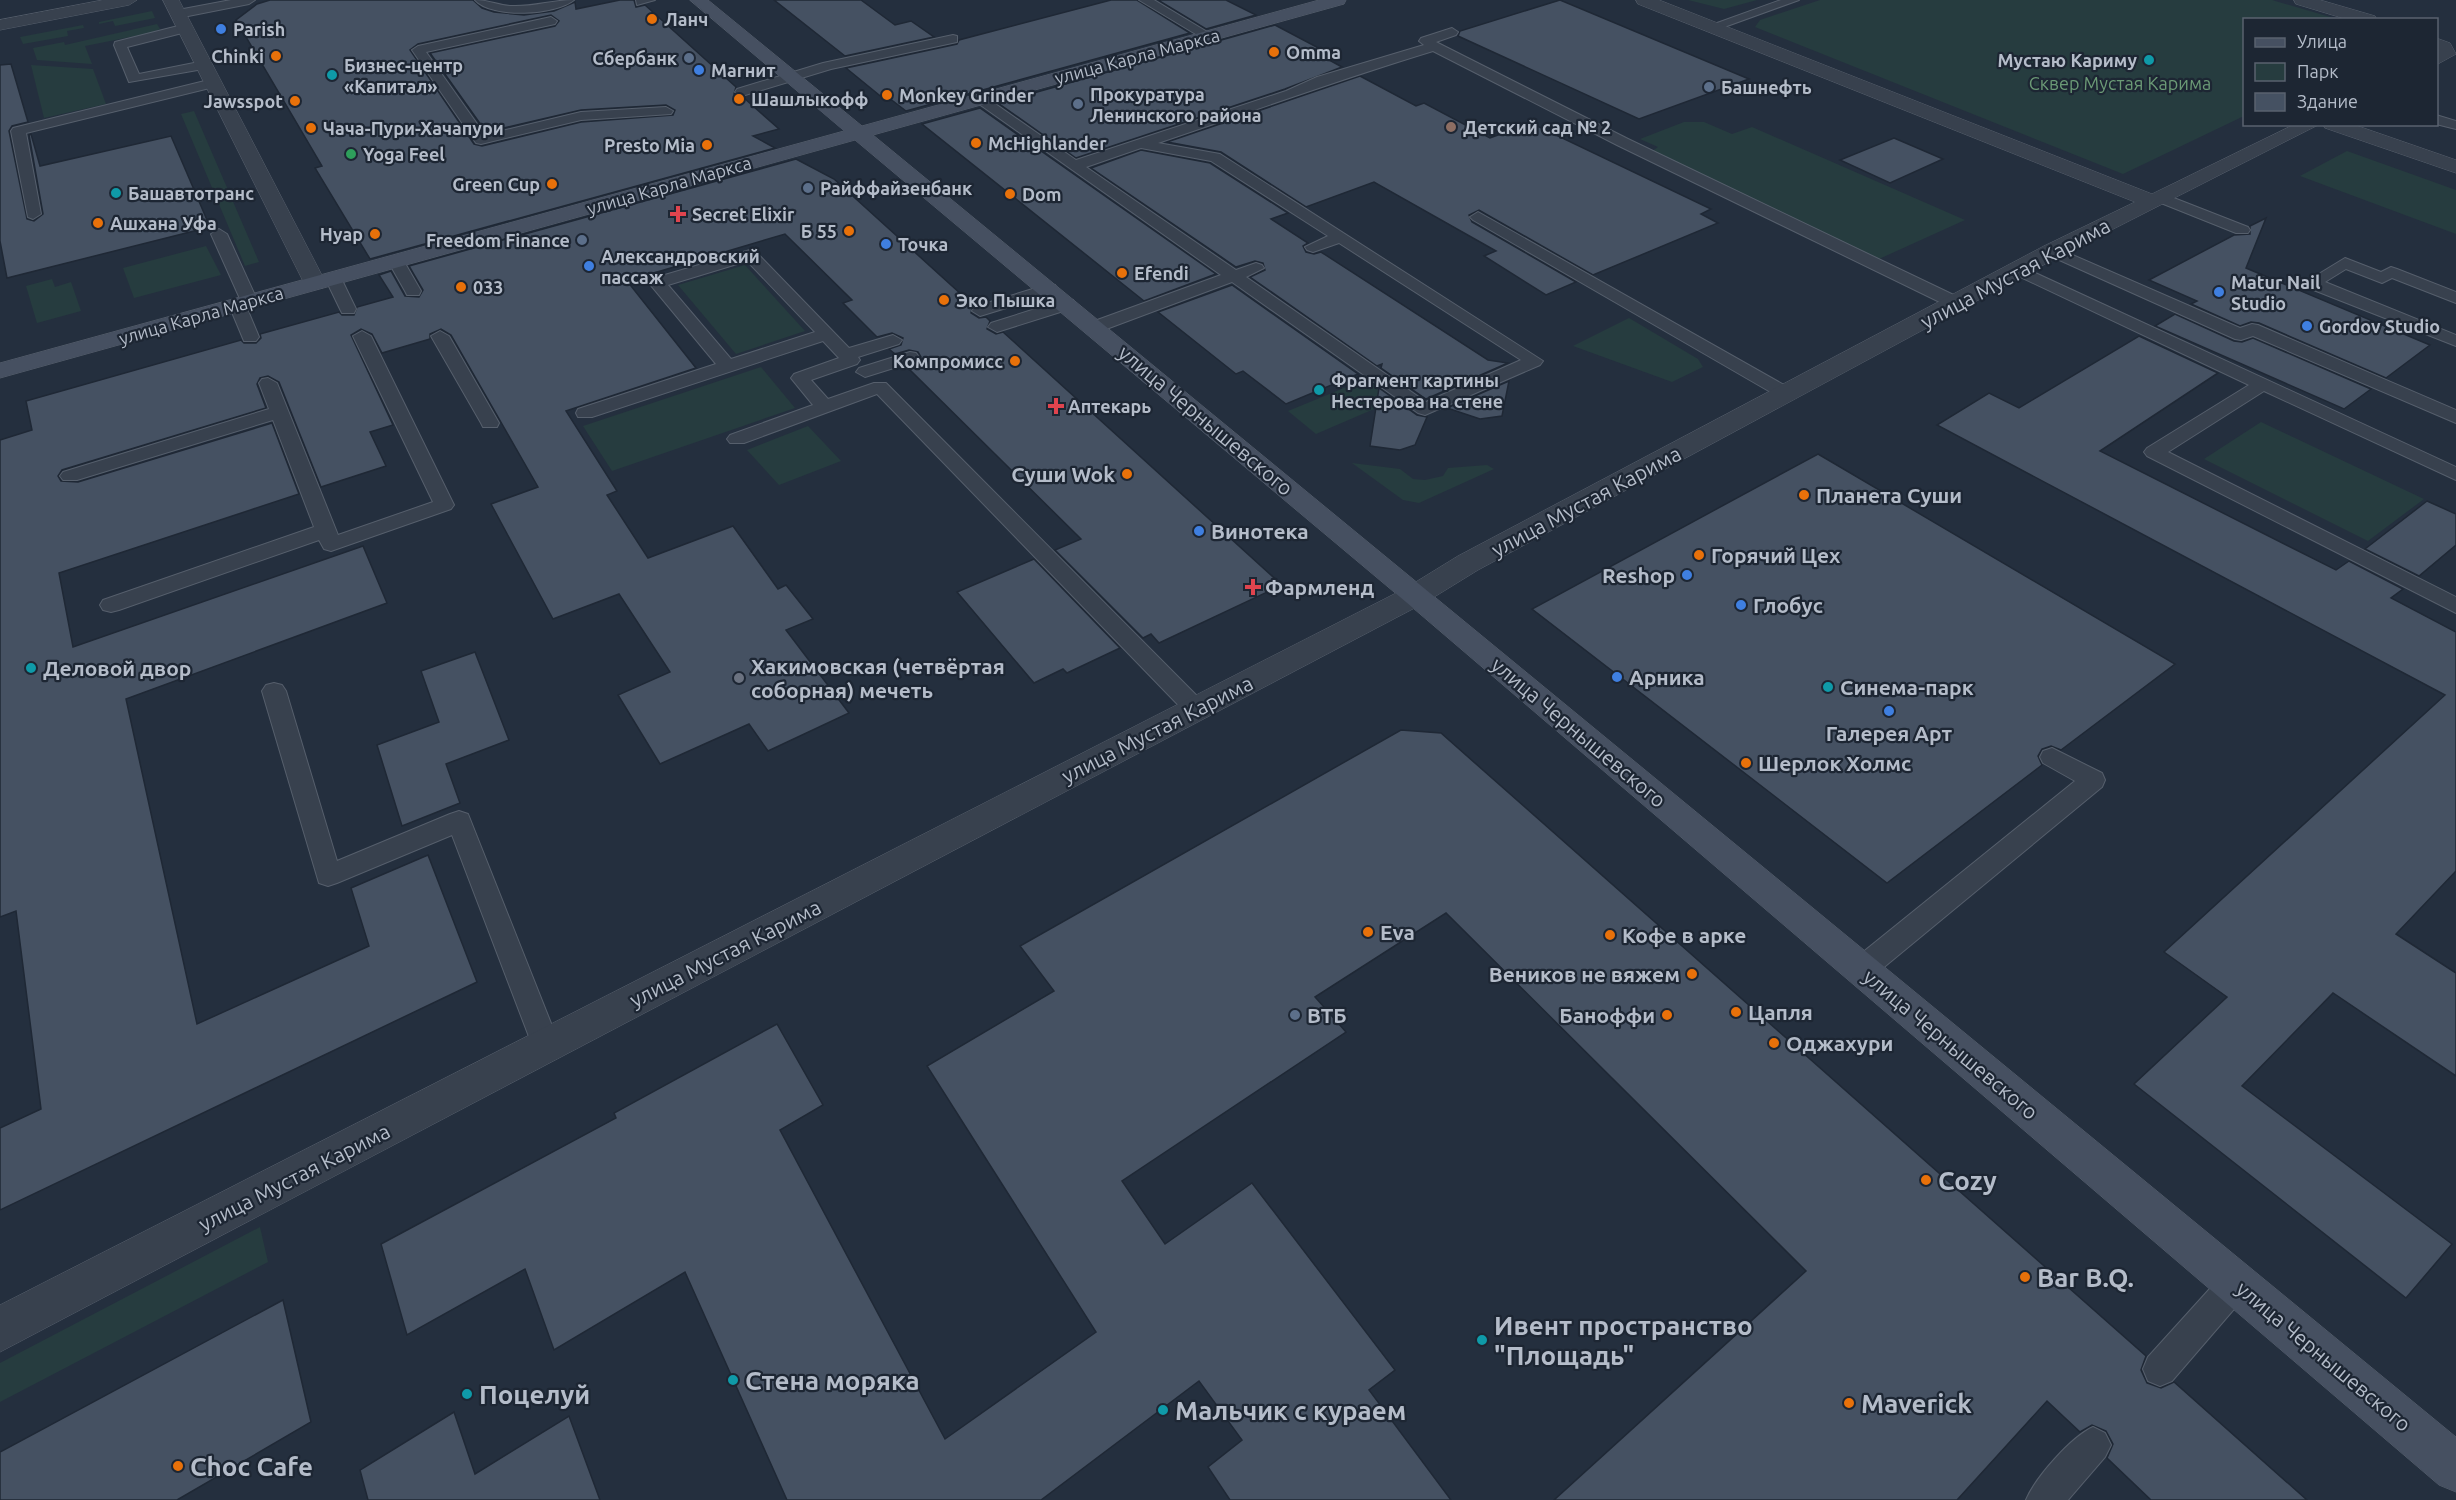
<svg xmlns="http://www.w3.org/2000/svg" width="2456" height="1500" font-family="Ubuntu,sans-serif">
	<rect width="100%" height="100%" fill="#242f3e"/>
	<g fill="#263c3f">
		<path d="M1688 0H1757L1724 9Z"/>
		<path d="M1820 0H2272L2337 19 2244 20V116L2123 174 1755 27 1760 20Z"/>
		<path d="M152 11 155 18 115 26 113 21 99 24V22Z"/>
		<path d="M157 24 160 29 150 33 85 46 92 64 37 60 33 48 64 42 65 45Z"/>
		<path d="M83 25 84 28 67 31 68 36 23 44 20 37Z"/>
		<path d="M31 65 93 69 106 104 44 118Z"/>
		<path d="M194 111 259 262 245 266 181 114Z"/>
		<path d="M1684 122H1704L1732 134 1752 127 1965 220 1879 259 1651 152 1658 147 1640 139Z"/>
		<path d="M2347 151 2456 190V234L2300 176Z"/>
		<path d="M206 246 221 275 134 298 123 268Z"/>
		<path d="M745 265 805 331 736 354 678 285Z"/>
		<path d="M52 279 55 287 71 282 81 311 37 323 26 286Z"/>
		<path d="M1629 318 1698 359 1703 367 1672 382 1573 346Z"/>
		<path d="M761 367 795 408 612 471 583 426Z"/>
		<path d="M1366 379 1395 400 1316 434 1288 411Z"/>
		<path d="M2261 422 2424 499 2368 541 2204 459Z"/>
		<path d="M808 426 841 461 779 485 747 450Z"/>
		<path d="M1352 463 1400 469 1413 479 1425 480 1443 476 1448 468 1487 465 1494 469 1419 503 1403 500Z"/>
		<path d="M260 1227 268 1262 0 1402V1363Z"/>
	</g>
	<g fill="#455162" stroke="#1f2835" stroke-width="1.5" fill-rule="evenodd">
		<path d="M270 0H473L482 8 494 12 524 15 554 11 575 2 576 9 620 0H634L636 7 645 5 736 87 734 94 744 98 779 129 753 136 775 148 370 259 315 168 322 166 236 20 257 4ZM551 15 559 21 555 26 430 53 486 132 581 110 666 105 675 110 673 115 581 122 482 146 474 144 410 50 418 44Z"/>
		<path d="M774 0H861L895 25 911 21 934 37 845 56Z"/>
		<path d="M1111 0H1137L1190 33 906 111 889 98 884 99 846 68 957 44 959 40Z"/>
		<path d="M1158 0H1226L1256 15 1206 29Z"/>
		<path d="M1560 0 1749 79 1639 119 1458 36 1460 31Z"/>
		<path d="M1275 25 1328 53 1320 55 1342 67 1285 89 1076 158 998 103Z"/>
		<path d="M11 64 28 122 12 126 9 131 27 219 34 221 43 214 29 135 31 134 40 166 171 136 210 227 7 278 0 241V65Z"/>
		<path d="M1360 76 1416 106 1424 103 1490 138 1531 123 1711 209 1701 214 1718 223 1593 275 1479 210 1469 215 1472 222 1576 282 1546 295 1484 256 1496 251 1374 182 1306 207 1221 152 1167 142Z"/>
		<path d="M980 108 1216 274 1144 301 922 124Z"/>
		<path d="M1894 138 1943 159 1890 183 1840 160Z"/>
		<path d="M1141 150 1210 163 1288 213 1271 219 1308 243 1303 246 1306 252 1314 254 1321 252 1488 360 1508 363 1426 399 1381 368 1382 364 1377 366 1250 277 1265 270 1263 263 1255 261 1236 267 1091 168Z"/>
		<path d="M796 159 834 179 973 305 971 313 979 318 986 317 990 321 987 329 996 334 1003 332 1282 585 1159 643 1151 634 1143 638 1055 550 1081 539 906 366 918 362 921 357 918 352 909 350 895 354 889 349 901 345 903 338 892 333 877 337 843 303 852 300 785 234 627 281 696 368 566 411 617 491 607 495 648 558 733 526 778 589 786 585 813 619 786 630 849 713 768 751 749 724 660 764 618 695 670 672 619 594 553 619 491 504 538 487 451 335 441 329 430 334V339L382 353 372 334 361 329 351 335 393 425 370 432 386 466 321 487 279 382 268 376 260 378 257 384 266 408 62 470 58 476 61 481 78 482 272 423 299 494 59 573 73 647 363 546 387 603 126 699 197 1024 369 946 351 888 428 855 477 982 0 1210V1128L41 1109 16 911 0 917V440L32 430 26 401 241 340 244 343H256L261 338 260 334 339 312 342 315H354L357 307 393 297 379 275 391 271 405 296 419 297 423 290 409 266Z"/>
		<path d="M2266 218 2246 268 2430 345 2386 378 2259 323 2251 322 2240 326 2191 304 2197 301 2149 280 2234 235 2250 234V226Z"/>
		<path d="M1232 285 1358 374 1286 404 1243 371 1236 374 1158 312Z"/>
		<path d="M2175 314 2234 341 2242 342 2253 338 2371 389 2344 409 2155 326Z"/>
		<path d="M2139 336 2218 373 2100 451 2336 570 2349 561 2403 589 2391 598 2456 632V871L2396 934 2456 973V1076L2333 993 2242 1086 2452 1244 2406 1298 2134 1084 2227 997 2164 952 2445 695 1937 425 1989 393 2019 408Z"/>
		<path d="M1509 381 1502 416 1480 419 1447 408Z"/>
		<path d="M1379 388 1417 415 1427 417 1415 445 1400 450 1370 446Z"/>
		<path d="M1818 454 2175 664 2061 750 2051 746 2042 749 2038 756 2042 765 1887 883 1532 609Z"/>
		<path d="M2427 501 2456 514V545L2419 576 2365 549Z"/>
		<path d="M1034 559 1120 648 1067 673 1063 669 1034 683 957 592Z"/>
		<path d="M475 652 509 740 446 764 460 803 402 826 377 745 439 722 421 671Z"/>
		<path d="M1401 730 1441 733 2146 1356 2141 1370 2147 1383 2161 1388 2174 1382 2307 1500H2151L2107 1458 2113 1444 2106 1431 2092 1425 2080 1432 2047 1401 1957 1500H1554L1806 1271 1446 913 1315 997 1346 1032 1122 1181 1165 1244 1252 1183 1395 1370 1369 1390 1451 1500H1230L1208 1467 1242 1440 1199 1381 1041 1500H787L685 1272 554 1350 525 1269 407 1335 381 1244 616 1118 614 1113 777 1024 823 1105 780 1130 945 1439 1096 1332 927 1066 1054 991 1020 946Z"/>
		<path d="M283 1300 311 1422 177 1500H0V1452Z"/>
		<path d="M454 1412 475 1474 569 1416 600 1500H368L360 1470Z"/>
	</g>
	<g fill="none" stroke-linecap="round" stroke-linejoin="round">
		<g stroke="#565f6c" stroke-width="2">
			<g id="lane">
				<path d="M231 0H255L249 4 178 18 172 14 178 10Z"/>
				<path d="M475 0C489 0 499 6 512 6 533 7 553 0 574 0 556 15 492 19 475 0Z"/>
				<path d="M636 0H655L637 5Z"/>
				<path d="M1139 0H1154L1214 36 1212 39H1204Z"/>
				<path d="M1781 0H1799L1716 30H1708L1706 27Z"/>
				<path d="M551 17 557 21 555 24 426 52 485 135 581 112 666 107 673 111 671 114 581 120 481 144 476 143 412 50 418 46Z"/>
				<path d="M186 24 192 28 190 31 127 47 139 74 204 61 211 65 209 68 129 82 114 45 115 42Z"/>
				<path d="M1452 28 1458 32 1456 35 1436 42 1628 139 1962 299 1964 303 1956 308 1950 307 1617 145 1433 51C1341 79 1250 112 1158 143L1220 154 1543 361 1540 365 1425 415 1418 413 1232 282 1101 331H1089L1086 327 1089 323 1221 275 972 99 974 96H984L1076 160 1286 91 1317 77 1424 45 1419 41 1421 38ZM1141 148 1211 161 1328 236 1305 247 1307 250 1313 252 1339 243 1521 360 1426 402 1246 277 1264 268 1262 265 1256 263 1236 270 1086 167Z"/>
				<path d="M953 35 957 36V42L831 69 742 96 735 92 737 89 823 63Z"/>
				<path d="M213 79 220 83 218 86 26 133 41 214 33 219 28 217 11 131 13 128Z"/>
				<path d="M2436 115 2456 121V129L2436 124Z"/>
				<path d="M2161 193 2248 227 2250 230 2248 233H2236L2156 201 2153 198Z"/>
				<path d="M1478 212 1793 390 1796 394 1787 399 1781 398 1473 220 1470 217Z"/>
				<path d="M219 229 227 234 258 302 256 306H246L259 337 256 341H244L229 305 231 301H241L211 234Z"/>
				<path d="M2052 246 2240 328 2252 324 2258 325 2456 410V423L2253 336 2241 340 2235 339 2046 254 2044 251 2046 248Z"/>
				<path d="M750 250 756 252 849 348 893 335 902 340 899 344 858 357 860 360 857 364 811 380 828 399 874 383H886L1204 703 1208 709 1204 715 1196 717 1188 715 877 394 744 443H730L727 439 730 435 813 405 791 378 794 374 839 358 823 341 592 417H578L576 413 578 409 716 364 649 283 651 279ZM747 261 815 332 731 359 668 285Z"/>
				<path d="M396 256 402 258 421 291 419 295H407L405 291 388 261Z"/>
				<path d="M2345 258 2381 272 2391 267 2397 269 2456 292V303L2392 278 2382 283 2346 269 2325 282 2456 335V346L2306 287 2304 283Z"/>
				<path d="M2018 265 2456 467V480L2264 391 2168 452 2456 597V613L2147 456 2144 452 2147 448 2249 385 2012 273 2010 270Z"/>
				<path d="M333 273 341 278 356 309 354 313H342L340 309 325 278Z"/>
				<path d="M1049 284 1055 285 1057 289 1055 293 980 316 972 311 974 307Z"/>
				<path d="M1067 299 1073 300 1075 304 1073 308 997 332 988 327 991 323Z"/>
				<path d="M362 331 371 336 454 505 451 509 331 551 324 549 319 540 119 610 111 612 103 610 100 605 103 600 314 527 273 420 77 480H63L60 476 63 472 269 409 259 383 262 379 268 378 277 383 338 535 433 502 353 336Z"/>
				<path d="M440 331 449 336 499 423 497 427H483L481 423 431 336Z"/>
				<path d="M910 352 916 353 919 357 916 361 865 377 856 372 859 368Z"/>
				<path d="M274 683 282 685 286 691 337 861 450 814 459 811 468 814 560 1046 556 1055 546 1059 536 1055 452 835 337 883 328 886 319 883 262 691 266 685Z"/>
				<path d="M2052 748 2102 773 2105 780 2102 787 1872 977 1862 981 1852 977 1848 969 1852 961 2075 781 2043 763 2040 757 2043 751Z"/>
				<path d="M2236 1267 2247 1272 2252 1283 2247 1294 2172 1381 2160 1386 2148 1381 2143 1369 2148 1357 2225 1272Z"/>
				<path d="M2093 1427 2105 1433 2111 1445 2105 1457 2068 1500H2026C2035 1478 2071 1437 2093 1427Z"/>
			</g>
		</g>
		<g stroke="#565f6c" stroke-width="1">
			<g id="street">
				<path d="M103 0H137L129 5 0 30V20Z"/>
				<path d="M163 0H179L326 283 323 288H307L304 283Z"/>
				<path d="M1636 0H1659L2152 194 2295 124H2320L2060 256 1478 570 1426 602 0 1352V1305L1406 588 1458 556 2044 246 2135 202 1638 4Z"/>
				<path d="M2294 0H2320L2375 16 2377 20H2349L2296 4Z"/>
				<path d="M2436 38 2450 43 2456 54 2436 65Z"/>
				<path d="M2323 124H2352L2456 160V173L2325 128Z"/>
			</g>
		</g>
		<g stroke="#565f6c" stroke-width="1">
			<path id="secondary" d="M690 0H708L862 126 1319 0H1346L1344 4 873 135 2456 1437V1492L2439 1485 1406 602 855 140 0 378V363L844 131Z"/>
		</g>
		<use href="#lane" fill="#38414e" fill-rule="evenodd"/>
		<use href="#street" fill="#38414e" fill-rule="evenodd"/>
		<use href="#secondary" fill="#465061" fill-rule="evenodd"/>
	</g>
	<g fill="#e8710a" stroke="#1d2633" stroke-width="2">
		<circle cx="652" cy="19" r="6"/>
		<circle cx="1274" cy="52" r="6"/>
		<circle cx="276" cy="56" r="6"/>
		<circle cx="887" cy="95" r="6"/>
		<circle cx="739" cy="99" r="6"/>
		<circle cx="295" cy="101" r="6"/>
		<circle cx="311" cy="128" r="6"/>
		<circle cx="976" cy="143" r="6"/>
		<circle cx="707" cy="145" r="6"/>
		<circle cx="552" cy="184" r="6"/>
		<circle cx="1010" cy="194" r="6"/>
		<circle cx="98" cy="223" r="6"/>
		<circle cx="849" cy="231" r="6"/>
		<circle cx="375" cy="234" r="6"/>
		<circle cx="1122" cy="273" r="6"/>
		<circle cx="461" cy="287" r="6"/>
		<circle cx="944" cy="300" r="6"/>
		<circle cx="1015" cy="361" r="6"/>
		<circle cx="1127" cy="474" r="6"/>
		<circle cx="1804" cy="495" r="6"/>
		<circle cx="1699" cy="555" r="6"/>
		<circle cx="1746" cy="763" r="6"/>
		<circle cx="1368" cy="932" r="6"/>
		<circle cx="1610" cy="935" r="6"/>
		<circle cx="1692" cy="974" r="6"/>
		<circle cx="1736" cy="1012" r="6"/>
		<circle cx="1667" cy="1015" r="6"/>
		<circle cx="1774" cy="1043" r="6"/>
		<circle cx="1926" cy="1180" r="6"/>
		<circle cx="2025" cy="1277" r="6"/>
		<circle cx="1849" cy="1403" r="6"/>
		<circle cx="178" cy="1466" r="6"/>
	</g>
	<g fill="#3f7fe0" stroke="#1d2633" stroke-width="2">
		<circle cx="221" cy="29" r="6"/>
		<circle cx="699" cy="70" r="6"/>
		<circle cx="886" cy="244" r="6"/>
		<circle cx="589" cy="266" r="6"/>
		<circle cx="2219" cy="292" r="6"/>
		<circle cx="2307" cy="326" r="6"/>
		<circle cx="1199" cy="531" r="6"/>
		<circle cx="1687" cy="575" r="6"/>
		<circle cx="1741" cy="605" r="6"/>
		<circle cx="1617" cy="677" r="6"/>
		<circle cx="1889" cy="711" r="6"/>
	</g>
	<g fill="#5c6f8a" stroke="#1d2633" stroke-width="2">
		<circle cx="689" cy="58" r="6"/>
		<circle cx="1709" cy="87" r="6"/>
		<circle cx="1078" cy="104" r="6"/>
		<circle cx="808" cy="188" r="6"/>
		<circle cx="582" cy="240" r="6"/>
		<circle cx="1295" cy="1015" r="6"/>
	</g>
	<g fill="#0f9aa8" stroke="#1d2633" stroke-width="2">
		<circle cx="2149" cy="60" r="6"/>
		<circle cx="332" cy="75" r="6"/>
		<circle cx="116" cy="193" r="6"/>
		<circle cx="1319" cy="390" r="6"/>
		<circle cx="31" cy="668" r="6"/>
		<circle cx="1828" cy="687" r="6"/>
		<circle cx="1482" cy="1340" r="6"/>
		<circle cx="733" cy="1380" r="6"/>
		<circle cx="467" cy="1394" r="6"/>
		<circle cx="1163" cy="1410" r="6"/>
	</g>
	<circle fill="#8d6e63" stroke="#1d2633" stroke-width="2" cx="1451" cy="127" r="6"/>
	<circle fill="#2e9e5b" stroke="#1d2633" stroke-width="2" cx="351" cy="154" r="6"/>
	<g fill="#e0444e" stroke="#1d2633" stroke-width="2">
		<path d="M675 205h6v6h6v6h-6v6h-6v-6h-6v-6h6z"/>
		<path d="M1053 397h6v6h6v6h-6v6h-6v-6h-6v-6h6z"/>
		<path d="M1250 578h6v6h6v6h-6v6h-6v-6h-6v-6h6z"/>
	</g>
	<circle fill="#6b7280" stroke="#1d2633" stroke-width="2" cx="739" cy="678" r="6"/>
	<g text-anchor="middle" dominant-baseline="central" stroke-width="4.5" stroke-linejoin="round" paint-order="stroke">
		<g font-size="18" font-weight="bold" fill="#b4bcc9" stroke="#1d2633" text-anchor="start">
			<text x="664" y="19">Ланч</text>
			<text x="233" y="29">Parish</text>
			<text x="1286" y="52">Omma</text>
			<text x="264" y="56" text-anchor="end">Chinki</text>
			<text x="677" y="58" text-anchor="end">Сбербанк</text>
			<text x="2137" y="60" text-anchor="end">Мустаю Кариму</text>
			<text x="344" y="65">Бизнес-центр<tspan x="344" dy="21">«Капитал»</tspan></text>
			<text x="711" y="70">Магнит</text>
			<text x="1721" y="87">Башнефть</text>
			<text x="1090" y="94">Прокуратура<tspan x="1090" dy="21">Ленинского района</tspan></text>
			<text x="899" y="95">Monkey Grinder</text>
			<text x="751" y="99">Шашлыкофф</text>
			<text x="283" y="101" text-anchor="end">Jawsspot</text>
			<text x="1463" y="127">Детский сад № 2</text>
			<text x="323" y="128">Чача-Пури-Хачапури</text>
			<text x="988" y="143">McHighlander</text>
			<text x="695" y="145" text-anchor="end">Presto Mia</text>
			<text x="363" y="154">Yoga Feel</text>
			<text x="540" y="184" text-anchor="end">Green Cup</text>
			<text x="820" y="188">Райффайзенбанк</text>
			<text x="128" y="193">Башавтотранс</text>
			<text x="1022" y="194">Dom</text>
			<text x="692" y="214">Secret Elixir</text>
			<text x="110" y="223">Ашхана Уфа</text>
			<text x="837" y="231" text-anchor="end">Б 55</text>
			<text x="363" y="234" text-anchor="end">Нуар</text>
			<text x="570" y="240" text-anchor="end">Freedom Finance</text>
			<text x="898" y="244">Точка</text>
			<text x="601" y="256">Александровский<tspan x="601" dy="21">пассаж</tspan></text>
			<text x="1134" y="273">Efendi</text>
			<text x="2231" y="282">Matur Nail<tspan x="2231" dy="21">Studio</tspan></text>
			<text x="473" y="287">033</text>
			<text x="956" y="300">Эко Пышка</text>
			<text x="2319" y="326">Gordov Studio</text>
			<text x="1003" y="361" text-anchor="end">Компромисс</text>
			<text x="1331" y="380">Фрагмент картины<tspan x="1331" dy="21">Нестерова на стене</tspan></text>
			<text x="1068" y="406">Аптекарь</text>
		</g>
		<g font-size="18" fill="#b4bcc9" stroke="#1d2633">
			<text transform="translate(1137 56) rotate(-15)">улица Карла Маркса</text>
			<text transform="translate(669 185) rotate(-16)">улица Карла Маркса</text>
			<text transform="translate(201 315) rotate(-16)">улица Карла Маркса</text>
		</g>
		<g font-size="18" fill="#6b9a76" stroke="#1d2633">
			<text x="2120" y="83">Сквер Мустая Карима</text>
		</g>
		<g font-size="21" fill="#b4bcc9" stroke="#1d2633">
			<text transform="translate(2015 273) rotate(-28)">улица Мустая Карима</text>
			<text transform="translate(1206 420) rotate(40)">улица Чернышевского</text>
			<text transform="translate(1586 501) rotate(-28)">улица Мустая Карима</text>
			<text transform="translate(1157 729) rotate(-27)">улица Мустая Карима</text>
			<text transform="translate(1579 732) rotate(40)">улица Чернышевского</text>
			<text transform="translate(725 953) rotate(-27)">улица Мустая Карима</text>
			<text transform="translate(1951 1044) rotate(40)">улица Чернышевского</text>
			<text transform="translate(294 1177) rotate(-27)">улица Мустая Карима</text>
			<text transform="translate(2324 1356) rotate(40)">улица Чернышевского</text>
		</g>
		<g font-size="21" font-weight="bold" fill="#b4bcc9" stroke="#1d2633" text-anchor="start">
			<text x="1115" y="474" text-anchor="end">Суши Wok</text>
			<text x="1816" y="495">Планета Суши</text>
			<text x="1211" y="531">Винотека</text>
			<text x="1711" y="555">Горячий Цех</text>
			<text x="1675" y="575" text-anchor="end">Reshop</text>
			<text x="1265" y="587">Фармленд</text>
			<text x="1753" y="605">Глобус</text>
			<text x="751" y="666">Хакимовская (четвёртая<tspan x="751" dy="24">соборная) мечеть</tspan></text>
			<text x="43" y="668">Деловой двор</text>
			<text x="1629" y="677">Арника</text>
			<text x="1840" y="687">Синема-парк</text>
			<text x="1889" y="733" text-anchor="middle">Галерея Арт</text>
			<text x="1758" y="763">Шерлок Холмс</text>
			<text x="1380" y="932">Eva</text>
			<text x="1622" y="935">Кофе в арке</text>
			<text x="1680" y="974" text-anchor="end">Веников не вяжем</text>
			<text x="1748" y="1012">Цапля</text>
			<text x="1307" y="1015">ВТБ</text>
			<text x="1655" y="1015" text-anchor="end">Баноффи</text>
			<text x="1786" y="1043">Оджахури</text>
		</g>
		<g font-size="26" font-weight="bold" fill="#b4bcc9" stroke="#1d2633" text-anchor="start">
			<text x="1938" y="1180">Cozy</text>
			<text x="2037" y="1277">Bar B.Q.</text>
			<text x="1494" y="1325">Ивент пространство<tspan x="1494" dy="30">"Площадь"</tspan></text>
			<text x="745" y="1380">Стена моряка</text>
			<text x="479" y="1394">Поцелуй</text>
			<text x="1861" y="1403">Maverick</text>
			<text x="1175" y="1410">Мальчик с кураем</text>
			<text x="190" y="1466">Choc Cafe</text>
		</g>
	</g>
	<rect x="2243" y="18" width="195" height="108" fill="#1d2633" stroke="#59626f" stroke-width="1.5"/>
	<rect x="2255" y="38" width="30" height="9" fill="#465061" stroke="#59626f" stroke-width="1.5"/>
	<text x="2297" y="48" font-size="18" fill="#b4bcc9">Улица</text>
	<rect x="2255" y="63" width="30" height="18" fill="#263c3f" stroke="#59626f" stroke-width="1.5"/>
	<text x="2297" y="78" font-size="18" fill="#b4bcc9">Парк</text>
	<rect x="2255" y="93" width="30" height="18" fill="#455162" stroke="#59626f" stroke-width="1.5"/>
	<text x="2297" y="108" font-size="18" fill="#b4bcc9">Здание</text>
</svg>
